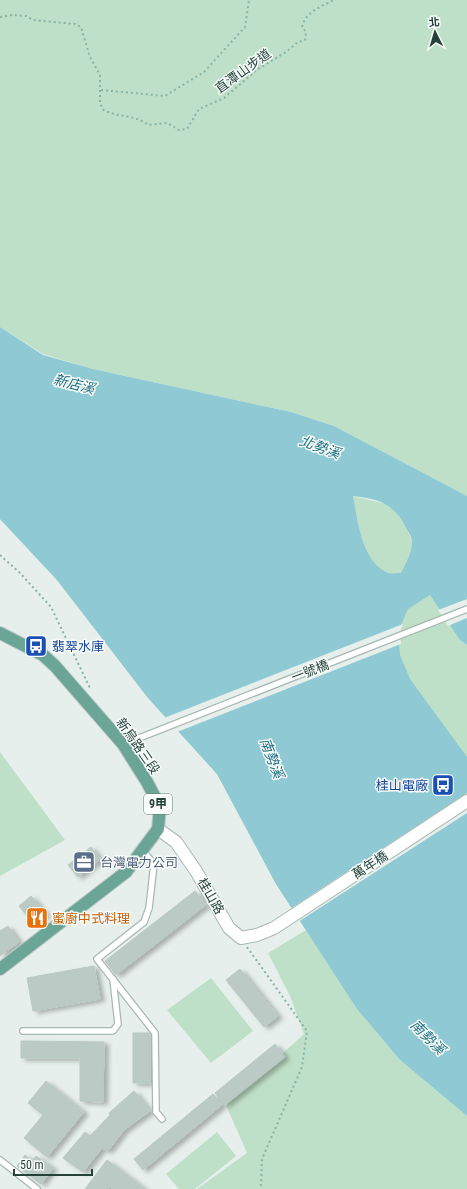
<svg xmlns="http://www.w3.org/2000/svg" width="467" height="1189" font-family="'Roboto Condensed','Noto Sans TC',sans-serif">
	<defs>
		<filter id="shadow"><feDropShadow dx="4.5" dy="2.5" stdDeviation="2" flood-color="#0004"/></filter>
	</defs>
	<rect width="100%" height="100%" fill="#e6efeb"/>
	<g fill="#bfe0c8">
		<path d="M0 0H467V496L334 426 291 412 93 369 43 354 0 327Z"/>
		<path d="M0 404 357 1009 400 1060 467 1116V1189H197L247 1153 226 1105 304 1034 290 996 268 953 306 930 276 884 217 774 148 698 57 580 0 519Z"/>
		<path d="M353 496 386 504 393 508 403 522 460 640 467 645V1035L434 1005Z"/>
		<path d="M0 752 65 840 0 876Z"/>
		<path d="M211 978 253 1031 211 1063 167 1010Z"/>
		<path d="M217 1132 236 1156 195 1189H179L166 1174Z"/>
	</g>
	<path fill="#8ec9d4" fill-rule="evenodd" d="M0 327 43 355 93 369 291 412 334 426 467 496V645L460 640 430 595 408 609 398 632 400 655 410 679 467 757V1116L400 1060 357 1009 276 884 217 774 148 698 57 580 0 519ZM353 496C380 499 395 504 407 530 409 533 412 538 412 541 413 551 405 565 401 573 397 573 392 574 388 573 361 561 358 521 353 496Z"/>
	<g fill="#e6efeb">
		<path d="M467 599V618L448 626 438 610Z"/>
		<path d="M403 624 400 632 401 644 177 732 164 718Z"/>
		<path d="M467 793V813L298 922 290 909Z"/>
	</g>
	<g fill="#bbcac4" stroke="#b8c9c2" filter="url(#shadow)">
		<path d="M91 847 100 859 78 877 68 865Z"/>
		<path d="M195 891 206 905 116 975 105 961Z"/>
		<path d="M31 896 46 914 34 924 19 906Z"/>
		<path d="M8 926 19 942 0 956V931Z"/>
		<path d="M94 966 100 999 33 1011 27 978Z"/>
		<path d="M240 969 278 1016 264 1027 226 980Z"/>
		<rect x="133" y="1033" width="17" height="50"/>
		<path d="M21 1041 104 1042 103 1102 80 1101V1058H21Z"/>
		<path d="M275 1044 285 1057 225 1105 215 1093Z"/>
		<path d="M46 1081 84 1112 47 1157 24 1138 43 1115 28 1103Z"/>
		<path d="M134 1091 150 1111 124 1130 108 1151 102 1148 83 1172 63 1158 85 1132 90 1136 110 1115 109 1113Z"/>
		<path d="M213 1094 222 1105 143 1170 134 1159Z"/>
		<path d="M25 1155 32 1161 36 1156 53 1168 41 1184 17 1166Z"/>
		<path d="M107 1160 145 1189H113L110 1187 108 1189H85Z"/>
	</g>
	<g fill="none" stroke-linecap="round" stroke-linejoin="round">
		<g stroke="#a8b8b2" stroke-width="8">
			<g id="service">
				<path d="M124 744 467 609"/>
				<path d="M143 851 154 864 149 908 144 922 97 959 155 1033 156 1112 162 1119"/>
				<path d="M23 1031H113L118 1024 113 979"/>
				<path d="M0 1160 37 1189"/>
			</g>
		</g>
		<g stroke="#a8b8b2" stroke-width="14">
			<path id="tertiary" d="M158 829 176 842 196 871 229 928 241 938 257 935 274 928 467 801"/>
		</g>
		<g stroke="#c2cac8" stroke-width="14">
			<path id="primary" d="M0 633 43 655 55 666 123 744 147 782 160 807 158 829 126 872 0 969"/>
		</g>
		<g stroke="#86b3a5" stroke-width="2" stroke-dasharray="2 3" stroke-linecap="butt">
			<path d="M0 17 12 15 26 16 33 20 75 24 81 27 90 57 100 75V101L102 109C117 118 135 114 148 125L167 123 179 130 187 129 199 109 224 98 258 69 286 52 298 42 305 40 306 32 302 27C305 12 322 6 334 0"/>
			<path d="M101 90 165 96 204 72 245 27 249 0"/>
			<path d="M0 555 20 573 51 607 90 688"/>
			<path d="M247 947 307 1031 302 1067 262 1159 261 1189"/>
		</g>
		<use href="#service" stroke="#fff" stroke-width="5.5"/>
		<use href="#tertiary" stroke="#fff" stroke-width="12"/>
		<use href="#primary" stroke="#6aa596" stroke-width="12"/>
	</g>
	<defs>
		<g id="bus-square" transform="scale(1.15)"><rect x="-9" y="-9" width="18" height="18" rx="4" fill="#1a4fb4" stroke="#f7fbf9"/><path d="M-5-6H5V4H4V6H2V4H-2V6H-4V4H-5ZM-3.5-4V0h7V-4ZM-3.5 1.2v1.5H-2V1.2ZM2 1.2v1.5H3.5V1.2Z" fill="#fff"/></g>
		<g id="office-square" transform="scale(1.15)"><rect x="-9" y="-9" width="18" height="18" rx="4" fill="#5c6f8a" stroke="#f7fbf9"/><path d="M-6-3h4V-5.5h4V-3h4V5H-6ZM-1-4.5V-3h2v-1.5ZM-6 0V1H6V0Z" fill="#fff"/></g>
		<g id="restaurant-square" transform="scale(1.15)"><rect x="-9" y="-9" width="18" height="18" rx="4" fill="#e8710a" stroke="#f7fbf9"/><path d="M-5-6h1v4h1v-4h1v4h1v-4h1v5L-1.5 .5V6h-2V.5L-5-1ZM5-6V6H3V1.5H1.5Q1.5-4 5-6Z" fill="#fff"/></g>
	</defs>
	<g fill-rule="evenodd">
		<use href="#bus-square" x="36" y="646"/>
		<use href="#bus-square" x="443" y="785"/>
		<use href="#office-square" x="84" y="862"/>
		<use href="#restaurant-square" x="37" y="918"/>
	</g>
	<g text-anchor="middle" dominant-baseline="central" stroke-width="3" stroke-linejoin="round" paint-order="stroke">
		<rect fill="#f7fbf9" stroke="#637a73" stroke-width="1" x="144" y="794" width="28" height="20" rx="3"/>
		<g font-size="12" font-weight="bold" fill="#24423a">
			<text x="158" y="804">9甲</text>
		</g>
		<g font-size="13" fill="#24423a" stroke="#f7fbf9">
			<text transform="translate(243 71) rotate(-36)">直潭山步道</text>
			<text transform="translate(310 671) rotate(-21)">一號橋</text>
			<text transform="translate(138 746) rotate(55)">新烏路三段</text>
			<text transform="translate(370 865) rotate(-33)">萬年橋</text>
			<text transform="translate(211 896) rotate(60)">桂山路</text>
		</g>
		<g font-size="13" fill="#164399" stroke="#f7fbf9" text-anchor="start">
			<text x="52" y="646">翡翠水庫</text>
			<text x="428" y="785" text-anchor="end">桂山電廠</text>
		</g>
		<g font-size="13" fill="#4e5e75" stroke="#f7fbf9" text-anchor="start">
			<text x="100" y="862">台灣電力公司</text>
		</g>
		<g font-size="13" fill="#c56008" stroke="#f7fbf9" text-anchor="start">
			<text x="52" y="918">蜜廚中式料理</text>
		</g>
		<g font-size="14" font-style="italic" fill="#1c6f80" stroke="#f7fbf9">
			<text transform="translate(74 384) rotate(14)">新店溪</text>
			<text transform="translate(320 447) rotate(20)">北勢溪</text>
			<text transform="translate(272 758) rotate(69)">南勢溪</text>
			<text transform="translate(428 1037) rotate(45)">南勢溪</text>
		</g>
	</g>
	<g transform="translate(435 32) rotate(355)" stroke="#f7fbf9" stroke-width="3" paint-order="stroke">
	<path d="M0-3L7 15L0 10L-7 15Z" fill="#24423a"/>
	<text y="-6" font-size="11" font-weight="bold" text-anchor="middle" fill="#24423a">北</text>
	</g>
	<path d="M14 1169v6h78v-6" fill="none" stroke="#24423a" stroke-width="2"/>
	<text x="20" y="1169" font-size="12" fill="#24423a" stroke="#f7fbf9" stroke-width="3" paint-order="stroke">50 m</text>
</svg>
